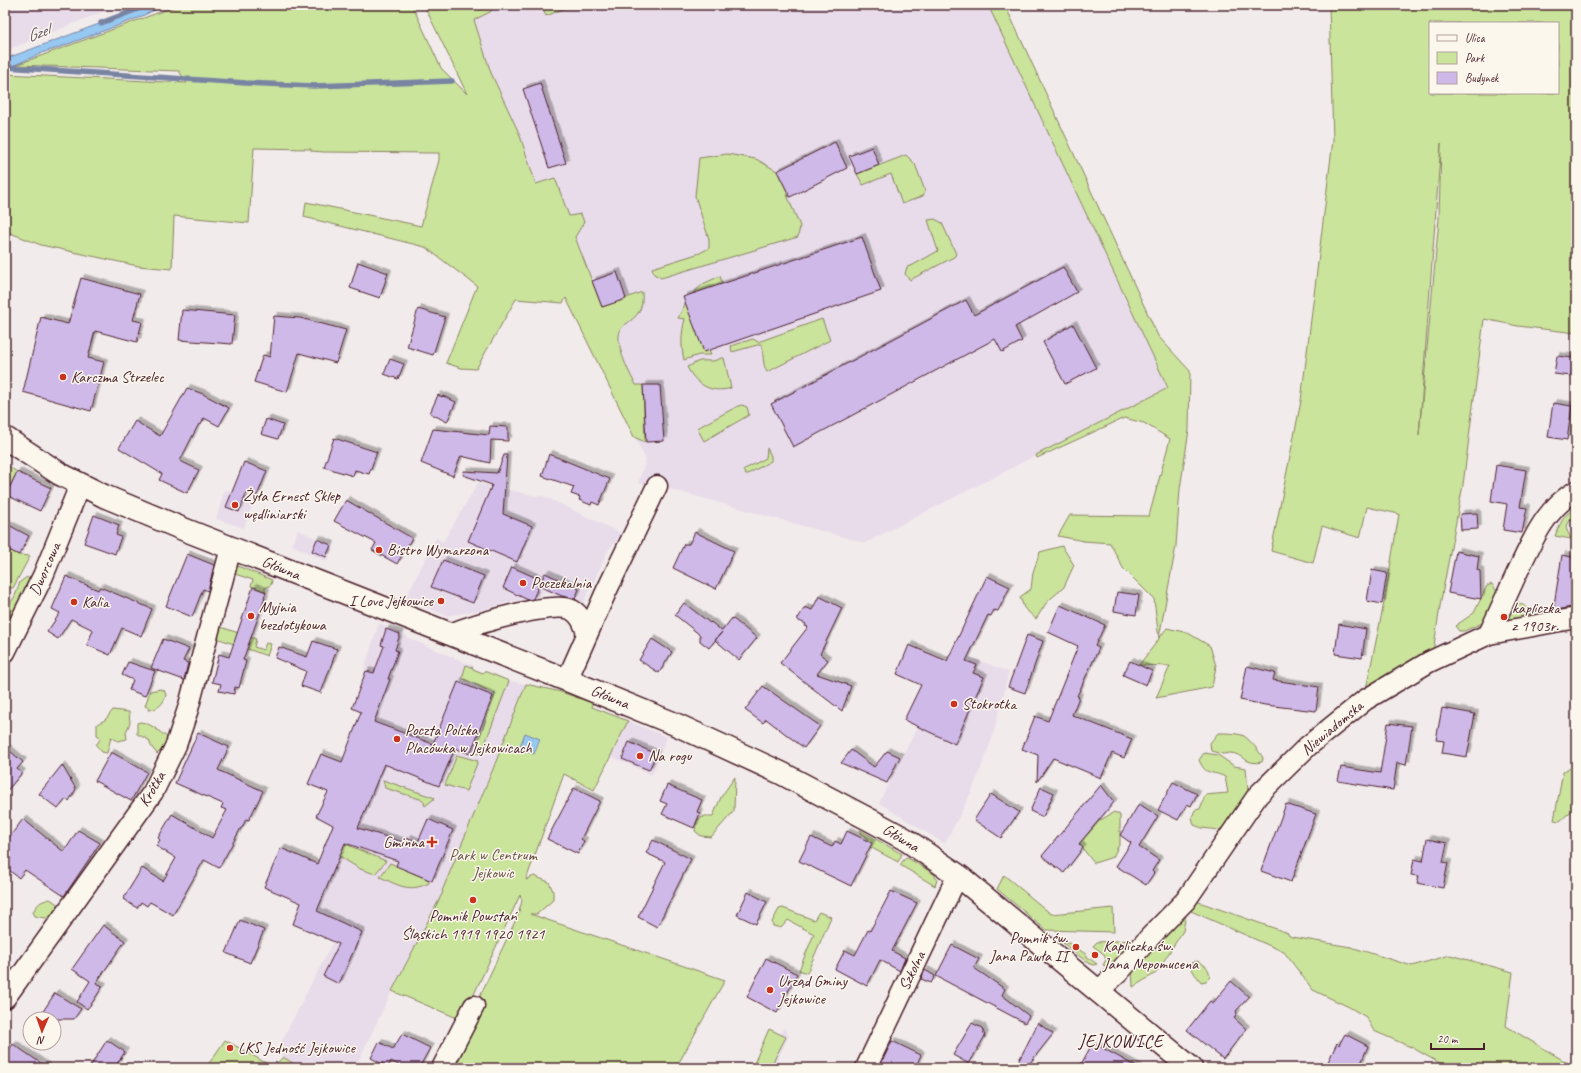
<svg xmlns="http://www.w3.org/2000/svg" width="1581" height="1073" font-family="Caveat,sans-serif">
	<defs>
		<filter id="shadow"><feDropShadow dx="3.5" dy="-3.5" stdDeviation="0" flood-color="#0004"/></filter>
	</defs>
	<rect width="100%" height="100%" fill="#f2ebeb"/>
	<filter id="ink" filterUnits="userSpaceOnUse"><feTurbulence type="fractalNoise" baseFrequency=".025" numOctaves="2"/><feDisplacementMap in="SourceGraphic" scale="8" xChannelSelector="R" yChannelSelector="G"/><feConvolveMatrix kernelMatrix="1 2 1 2 8 2 1 2 1" color-interpolation-filters="sRGB"/></filter>
	<g filter="url(#ink)">
		<g fill="#e8dcea">
			<path d="M5 5H120L5 51Z"/>
			<path d="M424 5H988L1168 388 865 543 655 485 638 483 646 460Z"/>
			<path d="M478 483 536 496H544L623 534 609 549 582 606 568 603 546 591 532 601H513L482 610 447 616 405 599 436 538 443 542Z"/>
			<path d="M225 489 254 500 244 528 216 519Z"/>
			<path d="M298 530 333 546 327 562 292 545Z"/>
			<path d="M379 623 407 635 408 638 474 666 473 669 483 673 484 671 499 676 508 681 526 684 513 718 442 894 392 991 355 1068H301L283 1057 278 1048 333 942 293 924 356 768 390 679 364 669Z"/>
			<path d="M954 651 1009 672 992 739 972 791 945 844 879 803 903 754 929 707Z"/>
			<path d="M628 721 667 737 652 775 610 756Z"/>
			<path d="M784 1027 789 1036 773 1068H765Z"/>
		</g>
		<g fill="#cae49b" stroke="#8a8263" fill-rule="evenodd">
			<path d="M179 5H412L441 68 467 94 424 5H496L490 12 474 20 491 73 519 133 536 184 555 178 569 216 581 214 584 222 575 237 602 307 642 292C643 305 641 313 630 321 628 323 624 325 622 327 612 340 629 373 636 385H643L645 442 634 437 566 298 563 303 516 299 476 369 461 368 446 363 477 286 425 247 304 217 306 202 421 226 439 160V153L324 152 311 151V149L254 148 249 223 174 216 172 269 138 266 41 245 5 231V74L187 83 179 71 16 65Z"/>
			<path d="M541 5H573L546 16Z"/>
			<path d="M988 5H1005L1158 336 1190 371 1189 430 1180 489 1176 546 1159 638 1167 628 1188 633 1210 646 1216 666 1212 687 1156 698 1170 666 1139 665 1159 639 1154 599 1123 568 1110 543 1084 541 1058 536 1070 515 1149 516 1170 439 1144 423 1124 418 1037 458 1036 455 1168 388Z"/>
			<path d="M1329 5H1576V333L1518 326 1484 319 1463 485 1441 600 1433 652 1366 689 1384 603 1399 514 1367 507 1360 538 1322 526 1313 563 1271 551 1301 401 1333 140ZM1430 23H1558V93H1430ZM1441 143 1439 219 1419 435Z"/>
			<path d="M727 154 756 159 777 171 790 197 787 195 800 226 798 237 661 278 654 274 652 268 700 253 709 248V239L695 196 699 158Z"/>
			<path d="M906 155 915 164 925 191 923 196 902 204 891 174 863 185 857 174Z"/>
			<path d="M935 219 942 223 956 254 954 257 910 280 905 274 907 267 913 265 938 251 928 220Z"/>
			<path d="M720 276 722 284 692 294 703 284Z"/>
			<path d="M686 302 704 352 709 350 711 355H699L684 360C681 347 681 333 685 319L678 318Z"/>
			<path d="M822 319 830 340 767 372C762 364 764 353 761 344L732 352 731 346 753 339 758 342Z"/>
			<path d="M721 358H724L731 388C712 394 696 385 687 367 692 365 696 362 700 361 709 360 712 363 721 358Z"/>
			<path d="M742 405 747 407 749 415 704 441 698 430 699 427 738 406Z"/>
			<path d="M767 448 771 456V461L746 475 743 470 766 458Z"/>
			<path d="M5 464 17 472 5 496Z"/>
			<path d="M1576 509V518L1570 520 1566 528 1571 539 1555 536C1559 526 1564 512 1576 509Z"/>
			<path d="M1062 546 1074 565 1064 587 1047 602 1036 619 1024 608 1020 597 1031 589 1033 572 1040 552Z"/>
			<path d="M5 548 19 555 30 556 13 588H6L5 587Z"/>
			<path d="M233 564 272 580 271 585 265 588V591L251 586 253 580 229 572Z"/>
			<path d="M27 577 32 583 5 629V611L15 596 20 582Z"/>
			<path d="M1492 584 1499 595 1487 621 1464 631H1459L1455 626 1474 613 1487 586Z"/>
			<path d="M1514 601C1523 604 1527 607 1531 615L1525 619 1507 622V608Z"/>
			<path d="M218 626 256 639 254 647 263 650 266 643 271 644 267 656 214 637Z"/>
			<path d="M466 665 473 668V669L483 673 484 671 509 681 481 754 474 753 495 694 462 678Z"/>
			<path d="M526 684 561 692 593 703 592 707 628 721 594 790 564 774 526 880 534 876 549 882 553 891V900L537 914H530L725 980 677 1066 668 1063 665 1068H446L520 911H519L522 901 520 895 462 1020 392 991 443 892 442 891 493 769Z"/>
			<path d="M160 689 164 690 166 695C164 704 157 710 148 710L149 708 145 706 150 691Z"/>
			<path d="M113 710 129 712 130 723 126 732 127 739 118 741 111 737 107 753 102 752 96 745 101 738 97 735V724L105 720Z"/>
			<path d="M140 722C151 723 158 731 167 737L164 747 157 754 151 746 149 740 137 734V723Z"/>
			<path d="M1218 733C1225 733 1238 733 1244 736 1251 741 1259 751 1263 758L1262 762C1245 766 1243 753 1230 753 1230 753 1224 754 1224 754 1220 754 1215 752 1211 751L1210 743Z"/>
			<path d="M1204 753 1218 755 1234 766 1246 768 1248 791 1222 828 1219 830 1202 828 1194 825 1192 817 1195 810 1200 809 1205 795 1228 793 1225 777C1212 770 1206 777 1199 760Z"/>
			<path d="M457 755 478 761 466 791 445 785Z"/>
			<path d="M1576 763V807L1560 821 1554 820 1563 772Z"/>
			<path d="M735 777 734 811 711 837 701 836 695 831 697 820 705 816H713L721 797Z"/>
			<path d="M383 780 435 798 425 806 423 800 385 788Z"/>
			<path d="M1114 812 1120 815V843L1113 857 1094 863 1079 844 1099 821Z"/>
			<path d="M860 830 902 854 898 862 868 846V838L860 833Z"/>
			<path d="M343 843 386 861 375 874 360 869 339 856Z"/>
			<path d="M906 857 934 874 937 880 935 886 900 865Z"/>
			<path d="M390 863 429 880V883C409 893 398 885 380 877Z"/>
			<path d="M1004 875 1051 914 1113 908 1114 932 1046 930 997 889Z"/>
			<path d="M50 899 56 903 59 909C53 920 47 919 35 916L33 912C37 904 41 901 50 899Z"/>
			<path d="M1196 901 1288 933V935L1292 937 1351 947 1412 966 1450 955 1513 972 1506 1026 1576 1068H1448L1413 1048 1374 1031 1366 1017 1349 1007 1313 990 1284 952 1191 911Z"/>
			<path d="M783 908 814 920 819 912 831 917 807 973 799 970 814 934 788 920 781 928 773 926 772 922 779 909Z"/>
			<path d="M1186 914 1183 931 1156 973 1133 987 1132 967Z"/>
			<path d="M1132 940 1136 943 1114 963 1106 966 1103 965 1106 960 1104 954 1093 946 1097 942Z"/>
			<path d="M1063 943H1069L1087 955 1086 956 1097 964 1093 965 1088 963Z"/>
			<path d="M1197 961C1205 965 1209 967 1210 977L1206 981 1201 982C1197 976 1190 971 1192 963Z"/>
			<path d="M769 1029 786 1037 770 1068H752Z"/>
			<path d="M225 1040 273 1067 283 1057 301 1068H206Z"/>
		</g>
		<g fill="#96c8f2" stroke="#7884a2">
			<path d="M150 5H165L138 18 52 50 47 51 5 69V59Z"/>
			<path d="M525 733 540 739 534 754 519 749Z"/>
		</g>
		<g fill="none" stroke-linecap="round" stroke-linejoin="round">
			<g stroke="#7884a2" stroke-width="5.5">
				<path d="M101 23 148 5"/>
				<path d="M5 67 246 83 314 86 452 81"/>
			</g>
		</g>
		<g fill="#cfb9e9" stroke="#4a1f2b" filter="url(#shadow)">
			<path d="M540 83 566 163 549 168 523 89Z"/>
			<path d="M835 142 847 168 790 197 777 171Z"/>
			<path d="M872 147 879 165 857 174 849 156Z"/>
			<path d="M862 237 881 291 704 352 683 297Z"/>
			<path d="M358 262 388 273 380 298 350 288Z"/>
			<path d="M1063 267 1077 292 1015 327 1022 341 1002 352 995 339 793 447 771 404 966 300 974 315Z"/>
			<path d="M617 272 626 299 602 307 592 281Z"/>
			<path d="M81 278 140 294 133 320 142 322 137 342 95 331 88 358 104 362 91 411 23 392 41 317 68 324Z"/>
			<path d="M418 309 445 317 433 355 407 347Z"/>
			<path d="M182 310 235 315 232 344 179 340Z"/>
			<path d="M274 316 300 318 346 330 336 363 299 353 287 392 254 382 263 355 270 357Z"/>
			<path d="M1073 324 1096 368 1065 384 1043 342Z"/>
			<path d="M1557 356 1574 358 1571 376 1554 374Z"/>
			<path d="M390 359 404 364 398 379 384 374Z"/>
			<path d="M643 385H660L664 441 646 442Z"/>
			<path d="M187 388 203 394 229 408 219 426 204 418 201 425 199 424 191 439 180 461 199 470 187 493 159 480 162 474 119 448 135 421 160 436Z"/>
			<path d="M438 395 442 397 443 396 456 402 447 422 430 413Z"/>
			<path d="M1553 403 1572 406 1567 440 1548 437Z"/>
			<path d="M266 419 283 425 278 439 261 434Z"/>
			<path d="M490 426 508 427V441L491 440 490 463 461 456 453 476 421 463 433 429 489 435Z"/>
			<path d="M334 438 377 452 369 474 355 470 353 476 324 467Z"/>
			<path d="M549 454 610 479 599 505 592 502 591 505 579 500 580 497 571 494 574 487 542 476Z"/>
			<path d="M504 455H507L503 514 532 526 517 562 468 541 492 485 463 475 464 471 497 473Z"/>
			<path d="M244 462 267 471 257 496 247 492 239 512 226 507Z"/>
			<path d="M1496 465 1526 470 1520 507 1527 508 1522 533 1503 530 1507 504 1491 501Z"/>
			<path d="M17 472 51 488 40 511 6 495Z"/>
			<path d="M346 500 412 538 397 564 372 550 376 543 334 521Z"/>
			<path d="M1477 513 1478 529 1461 530 1460 514Z"/>
			<path d="M94 515 119 525 116 535 121 537 115 554 84 543Z"/>
			<path d="M5 523 29 536 19 555 5 548Z"/>
			<path d="M695 532 734 551 716 589 673 568 684 544H689Z"/>
			<path d="M317 539 331 545 326 557 312 551Z"/>
			<path d="M1456 551 1479 556 1477 570 1480 571 1481 599 1448 593Z"/>
			<path d="M187 554 214 565 208 591 203 589 192 617 166 606Z"/>
			<path d="M1562 555 1576 558V606L1553 611Z"/>
			<path d="M443 560 484 576 473 603 431 587Z"/>
			<path d="M512 567 541 580 533 599 528 600 503 588Z"/>
			<path d="M1372 570 1387 573 1382 604 1367 601Z"/>
			<path d="M545 573 579 589 575 599 562 596 539 586Z"/>
			<path d="M66 576 98 590 100 587 152 609 141 636 122 628 110 655 87 645 93 630 71 619 58 639 47 632 60 613 52 609Z"/>
			<path d="M987 576 1010 587 998 611 994 610 991 616 988 615 966 661 977 665 973 673 984 677 955 744 904 720 921 685 897 674 909 645 947 661Z"/>
			<path d="M253 587 266 592 264 598H265L243 660 246 661 239 688 235 687 234 694 219 691 221 684 212 682 219 654 229 657Z"/>
			<path d="M1117 592 1139 595 1136 615 1114 611Z"/>
			<path d="M819 596 842 608 820 654 828 660 817 674 851 686 842 711 780 663 808 627 805 626 806 624 797 620 805 607 812 610Z"/>
			<path d="M684 603 710 623 711 622 722 631 732 618 757 638 739 660 715 640 722 632 709 648 700 641V635L675 615Z"/>
			<path d="M1060 605 1105 625 1095 646 1099 648 1077 696 1079 697 1072 715 1132 739 1124 758 1112 753 1101 778 1053 758 1037 782 1038 755 1022 749 1035 716 1048 721 1078 646 1048 632Z"/>
			<path d="M1339 624 1366 629 1362 658 1335 654Z"/>
			<path d="M386 629 400 634 395 650 398 651 388 679H390L374 722 433 744 458 682 493 696 470 754 455 748 439 786 384 764 358 828 406 843 408 838 418 842 428 819 453 830 432 881 396 866 398 861 345 843 317 911 362 932 339 984 323 976 339 944 293 924 301 903 264 887 281 848 317 864 333 825 316 816 328 792 308 784 321 754 342 762 361 712 352 708 366 671 374 673 384 646 381 645Z"/>
			<path d="M1027 635 1043 641 1025 693 1008 687Z"/>
			<path d="M163 639 189 649 183 661 188 663 184 680 151 668Z"/>
			<path d="M652 639 672 652 659 673 639 660Z"/>
			<path d="M313 641 337 649 321 693 301 686 306 671 275 658 279 647 307 657Z"/>
			<path d="M1130 661 1152 671 1146 685 1123 675Z"/>
			<path d="M128 662 155 671 145 696 129 690 133 680 122 675Z"/>
			<path d="M1247 666 1275 673 1273 680 1319 687 1316 711 1265 705 1240 700Z"/>
			<path d="M763 686 820 726 804 748 766 719 763 723 745 710Z"/>
			<path d="M1442 708 1475 714 1467 757 1442 753 1444 741 1436 740Z"/>
			<path d="M1388 723 1412 726 1406 765 1397 763 1393 790 1338 781 1341 767 1380 773Z"/>
			<path d="M198 733 229 747 218 770 263 791 249 820 246 819 242 828H241L219 868 204 860 173 915 150 902 147 906 141 902 137 908 123 899 142 868 163 881 176 858 156 846 160 840 158 838 172 814 212 838 227 810 221 808 223 804 175 783Z"/>
			<path d="M629 742 656 754 649 770 622 759Z"/>
			<path d="M5 747 23 762 17 769 22 773 5 793Z"/>
			<path d="M851 750 874 767 887 751 900 757 887 783 841 763Z"/>
			<path d="M111 752 147 772 131 801 95 781Z"/>
			<path d="M62 765 76 789 69 801 66 799 58 809 39 794Z"/>
			<path d="M1173 782 1197 794 1191 806 1187 804 1178 820 1158 810Z"/>
			<path d="M667 785 702 800 697 812 700 813 694 828 662 814 667 804 660 801Z"/>
			<path d="M1101 785 1114 802 1079 844 1083 848 1064 873 1042 856Z"/>
			<path d="M1041 787 1054 793 1043 817 1030 811Z"/>
			<path d="M574 788 600 801 581 839 584 841 578 854 547 839Z"/>
			<path d="M991 794 1019 812 1001 838 974 820Z"/>
			<path d="M1139 804 1158 816 1139 847 1159 860 1152 871 1154 873 1146 885 1116 866 1131 843 1120 835Z"/>
			<path d="M1286 804 1316 814 1291 882 1261 871Z"/>
			<path d="M23 819 64 852 78 830 100 843 64 896 25 870 19 878 5 867V843Z"/>
			<path d="M847 831 872 843 851 886 799 861 811 837 832 847 835 841 841 844Z"/>
			<path d="M1427 839 1447 843 1443 862 1448 863 1443 888 1417 883 1419 876 1411 875 1414 859 1423 861Z"/>
			<path d="M653 840 691 859 657 927 638 917 665 862 646 853Z"/>
			<path d="M891 891 917 903 892 951 905 958 900 971 880 960 867 986 835 969 845 950 855 955 868 930 870 931Z"/>
			<path d="M748 892 767 902 756 924 737 915Z"/>
			<path d="M240 920 264 930 250 963 226 953Z"/>
			<path d="M103 925 125 941 96 983 103 986 92 1003 87 1009 77 1002 90 981 72 969Z"/>
			<path d="M952 945 979 959 974 968 1005 989 1002 995 1029 1016 1025 1023 936 976Z"/>
			<path d="M766 958 797 974 777 1013 747 997Z"/>
			<path d="M925 970 935 976 931 983 921 979Z"/>
			<path d="M1231 981 1249 997 1236 1011 1237 1013 1234 1018 1246 1029 1223 1059 1187 1030 1210 1001 1213 1003Z"/>
			<path d="M55 993 81 1009 74 1019H38Z"/>
			<path d="M972 1023 982 1028 985 1036 969 1064 953 1055Z"/>
			<path d="M1038 1023 1053 1034 1026 1068H1015Z"/>
			<path d="M402 1034 430 1048 419 1068H404L391 1061 388 1067 371 1058 379 1042 393 1049Z"/>
			<path d="M1345 1034 1368 1046 1359 1068H1325L1337 1043 1339 1045Z"/>
			<path d="M107 1040 125 1052 114 1068H89Z"/>
			<path d="M892 1041 921 1055 915 1068H879Z"/>
			<path d="M13 1044 48 1068H5V1056Z"/>
			<path d="M1097 1045 1139 1068H1079L1091 1046 1094 1047Z"/>
		</g>
		<g fill="none" stroke-linecap="round" stroke-linejoin="round">
			<g stroke="#4a1f2b" stroke-width="23">
				<g id="minor">
					<path d="M450 634C472 625 553 600 572 610 581 615 584 624 587 633"/>
					<path d="M1489 634C1498 614 1507 595 1516 575 1531 544 1544 509 1576 491"/>
					<path d="M5 652 43 576 80 485"/>
					<path d="M567 680 606 592 657 486"/>
					<path d="M1098 991 1118 973 1149 938 1186 900 1258 795 1308 746 1365 700 1429 662 1489 634 1576 618"/>
					<path d="M5 998 153 792 176 745 188 709 231 548"/>
					<path d="M442 1068 474 1006"/>
					<path d="M866 1068 954 883 959 876"/>
				</g>
			</g>
			<g stroke="#4a1f2b" stroke-width="25">
				<path id="tertiary" d="M5 438 60 474 104 496 183 529 567 680 675 724 781 773 872 821 905 839 959 876 1191 1068"/>
			</g>
			<use href="#minor" stroke="#fbf7ec" stroke-width="20"/>
			<use href="#tertiary" stroke="#fbf7ec" stroke-width="22"/>
		</g>
	</g>
	<g fill="#c8321e" stroke="#fbf7ec" stroke-width="1.5">
		<circle cx="63" cy="377" r="4"/>
		<circle cx="235" cy="505" r="4"/>
		<circle cx="379" cy="550" r="4"/>
		<circle cx="523" cy="583" r="4"/>
		<circle cx="441" cy="601" r="4"/>
		<circle cx="74" cy="602" r="4"/>
		<circle cx="251" cy="616" r="4"/>
		<circle cx="1504" cy="617" r="4"/>
		<circle cx="954" cy="704" r="4"/>
		<circle cx="397" cy="739" r="4"/>
		<circle cx="640" cy="756" r="4"/>
		<path d="M430 836h4v4h4v4h-4v4h-4v-4h-4v-4h4z"/>
		<circle cx="473" cy="900" r="4"/>
		<circle cx="1076" cy="947" r="4"/>
		<circle cx="1095" cy="955" r="4"/>
		<circle cx="770" cy="990" r="4"/>
		<circle cx="230" cy="1048" r="4"/>
	</g>
	<g text-anchor="middle" dominant-baseline="central" stroke-width="3" stroke-linejoin="round" paint-order="stroke">
		<g font-size="16" fill="#4a1f2b" stroke="#fbf7ec" text-anchor="start">
			<text x="71" y="377">Karczma Strzelec</text>
			<text x="243" y="496">Żyła Ernest Sklep<tspan x="243" dy="18">wędliniarski</tspan></text>
			<text x="387" y="550">Bistro Wymarzona</text>
			<text x="531" y="583">Poczekalnia</text>
			<text x="433" y="601" text-anchor="end">I Love Jejkowice</text>
			<text x="82" y="602">Kalia</text>
			<text x="259" y="607">Myjnia<tspan x="259" dy="18">bezdotykowa</tspan></text>
			<text x="1512" y="608">kapliczka<tspan x="1512" dy="18">z 1903r.</tspan></text>
			<text x="962" y="704">Stokrotka</text>
			<text x="405" y="730">Poczta Polska<tspan x="405" dy="18">Placówka w Jejkowicach</tspan></text>
			<text x="648" y="756">Na rogu</text>
			<text x="424" y="842" text-anchor="end">Gminna</text>
			<text x="473" y="916" text-anchor="middle">Pomnik Powstań<tspan x="473" dy="18">Śląskich 1919 1920 1921</tspan></text>
			<text x="1068" y="938" text-anchor="end">Pomnik św.<tspan x="1068" dy="18">Jana Pawła II</tspan></text>
			<text x="1103" y="946">Kapliczka św.<tspan x="1103" dy="18">Jana Nepomucena</tspan></text>
			<text x="778" y="981">Urząd Gminy<tspan x="778" dy="18">Jejkowice</tspan></text>
			<text x="238" y="1048">LKS Jedność Jejkowice</text>
		</g>
		<g font-size="16" fill="#4a1f2b" stroke="#fbf7ec">
			<text transform="translate(281 568) rotate(22)">Główna</text>
			<text transform="translate(45 569) rotate(-66)">Dworcowa</text>
			<text transform="translate(610 697) rotate(22)">Główna</text>
			<text transform="translate(1332 728) rotate(-40)">Niewiadomska</text>
			<text transform="translate(152 789) rotate(-59)">Krótka</text>
			<text transform="translate(901 838) rotate(31)">Główna</text>
			<text transform="translate(912 971) rotate(-64)">Szkolna</text>
		</g>
		<g font-size="16" fill="#6a5047" stroke="#fbf7ec">
			<text x="493" y="855">Park w Centrum<tspan x="493" dy="18">Jejkowic</tspan></text>
		</g>
		<g font-size="17" font-style="italic" fill="#615267" stroke="#fbf7ec">
			<text transform="translate(38 33) rotate(-21)">Gzel</text>
		</g>
		<g font-size="18" letter-spacing="1" fill="#4a1f2b" stroke="#fbf7ec">
			<text x="1121" y="1041">JEJKOWICE</text>
		</g>
	</g>
	<rect width="1581" height="1073" fill="none" stroke="#fbf7ec" stroke-width="20"/>
	<rect x="10" y="10" width="1561" height="1053" fill="none" stroke="#4a1f2b" stroke-width="1.5" filter="url(#ink)"/>
	<rect x="1429" y="22" width="130" height="72" fill="#fbf7ec" stroke="#b4a19f"/>
	<rect x="1437" y="35" width="20" height="6" fill="#fbf7ec" stroke="#b4a19f"/>
	<text x="1465" y="42" font-size="12" fill="#4a1f2b">Ulica</text>
	<rect x="1437" y="52" width="20" height="12" fill="#cae49b" stroke="#b4a19f"/>
	<text x="1465" y="62" font-size="12" fill="#4a1f2b">Park</text>
	<rect x="1437" y="72" width="20" height="12" fill="#cfb9e9" stroke="#b4a19f"/>
	<text x="1465" y="82" font-size="12" fill="#4a1f2b">Budynek</text>
	<g transform="translate(42 1031) rotate(182)"><circle r="19" fill="#fbf7ec" stroke="#b4a19f"/>
	<path d="M0-3L7 15L0 10L-7 15Z" fill="#c8321e"/>
	<text y="-6" font-size="11" font-weight="bold" text-anchor="middle" fill="#4a1f2b">N</text>
	</g>
	<path d="M1431 1043v6h53v-6" fill="none" stroke="#4a1f2b" stroke-width="2"/>
	<text x="1437" y="1043" font-size="12" fill="#4a1f2b" stroke="#fbf7ec" stroke-width="3" paint-order="stroke">20 m</text>
</svg>
